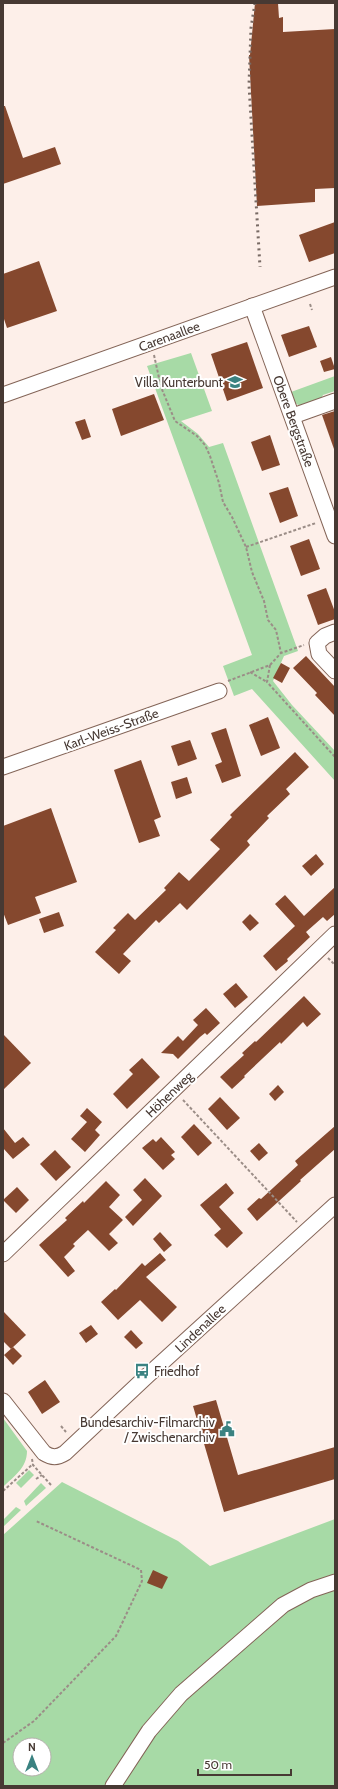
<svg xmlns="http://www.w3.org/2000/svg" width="338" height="1789" font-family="Cabin,sans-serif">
	<rect width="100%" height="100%" fill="#fdefe9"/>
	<g fill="#a7daa6" fill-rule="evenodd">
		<path d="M191 353 212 411 181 421 198 434 209 447 223 443 298 651 284 656 273 681 292 705 335 751V781L252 689 234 696 223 666 252 655 147 366Z"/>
		<path d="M335 376V391L323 395 320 401 300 406 295 403 291 392Z"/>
		<path d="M3 1418 27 1451C27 1468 14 1476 3 1487Z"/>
		<path d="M29 1470 34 1475 21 1488 16 1483Z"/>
		<path d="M62 1482 178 1541 210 1566 335 1519V1786H3V1535ZM20 1745H44V1769H20Z"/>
		<path d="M41 1483 46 1488 26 1506 24 1501Z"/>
		<path d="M16 1507 21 1510 3 1527V1520Z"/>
	</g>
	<g fill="#85482e">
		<path d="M255 3H278L279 18 283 17V32L335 29V188L315 189V202L257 206 249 55H250Z"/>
		<path d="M3 106H5L23 158 55 147 61 164 3 184Z"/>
		<path d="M335 222V253L309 262 299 235Z"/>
		<path d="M39 261 57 311 7 328 3 316V274Z"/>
		<path d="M309 326 317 347 289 357 281 335Z"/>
		<path d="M247 342 263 388 227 401 211 354Z"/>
		<path d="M331 357 335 369 324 372 320 361Z"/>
		<path d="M154 394 164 420 121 436 112 409Z"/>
		<path d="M335 411V449H334L322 415Z"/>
		<path d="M85 419 91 437 82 440 75 422Z"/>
		<path d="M270 435 280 465 262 471 251 442Z"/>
		<path d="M288 487 298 516 280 523 269 493Z"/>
		<path d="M309 539 320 569 301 576 290 546Z"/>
		<path d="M326 588 335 612V619L318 625 307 595Z"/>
		<path d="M306 656 335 687V716L315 695 317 693 293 668Z"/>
		<path d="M281 663 290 668 282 683 273 678Z"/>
		<path d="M268 717 280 748 261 756 249 725Z"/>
		<path d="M226 728 241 776 222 783 215 765 222 762 211 733Z"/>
		<path d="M190 740 197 759 178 766 171 746Z"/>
		<path d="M295 752 309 767 286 789 290 794 267 816 269 818 247 841 250 845 187 910 180 903 159 923 156 920 123 954 131 961 119 974 95 952 116 930 113 928 128 913 135 920 166 890 164 888 179 872 189 881 220 849 210 840 232 817 230 815Z"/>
		<path d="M141 760 161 817 154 820 160 836 139 843 114 770Z"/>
		<path d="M187 777 192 793 176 799 171 782Z"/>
		<path d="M51 808 77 882 35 897 41 913 8 925 3 912V826Z"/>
		<path d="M316 854 324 864 311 876 302 866Z"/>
		<path d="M335 887V914L327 921 323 917 306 932 310 937 287 959 288 961 276 971 263 956 295 926 275 904 285 895 304 916Z"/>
		<path d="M59 912 64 926 44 933 39 919Z"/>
		<path d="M250 914 259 923 250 931 242 922Z"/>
		<path d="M236 983 248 997 235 1008 223 994Z"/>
		<path d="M304 996 321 1014 307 1027 303 1022 281 1044 280 1042 244 1076 245 1077 232 1089 220 1077 244 1055 242 1053 255 1041 256 1042Z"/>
		<path d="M206 1008 220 1023 207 1035 205 1033 200 1037 178 1059 173 1054 161 1053 178 1036 183 1041 198 1025 193 1020Z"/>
		<path d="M3 1034 31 1063 3 1090Z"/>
		<path d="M142 1058 160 1077 127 1109 113 1094 133 1074 129 1070Z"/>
		<path d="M278 1085 284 1092 275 1101 269 1094Z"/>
		<path d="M220 1097 240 1118 227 1130 208 1109Z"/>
		<path d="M87 1108 102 1122 95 1130 100 1135 85 1152 71 1139 87 1122 80 1116Z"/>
		<path d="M194 1124 212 1143 198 1156 181 1137Z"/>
		<path d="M335 1126V1149L300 1180 301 1181 257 1221 247 1209 259 1198 261 1199 298 1165 295 1161Z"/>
		<path d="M3 1128 15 1143 23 1137 30 1145 13 1159 3 1148Z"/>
		<path d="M161 1137 175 1152 171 1155 175 1159 163 1170 142 1148 153 1139 156 1142Z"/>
		<path d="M259 1143 268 1153 259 1161 250 1151Z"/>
		<path d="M55 1150 71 1167 56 1181 40 1164Z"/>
		<path d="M145 1178 162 1196 133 1226 125 1217 142 1200 133 1190Z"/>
		<path d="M106 1181 120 1195 109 1207 123 1220 109 1234 118 1243 109 1251 88 1230 73 1244 75 1246 64 1257 75 1271 68 1277 39 1245 67 1220 65 1218 83 1201 84 1203Z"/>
		<path d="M226 1183 234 1193 219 1207 243 1233 227 1248 214 1235 221 1229 200 1205Z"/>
		<path d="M17 1187 29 1200 16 1213 3 1200Z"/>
		<path d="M160 1232 172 1245 164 1252 153 1239Z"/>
		<path d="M160 1253 166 1260 146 1277 177 1307 162 1322 140 1300 118 1320 101 1302 115 1289 116 1290 142 1263 145 1266Z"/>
		<path d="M3 1311 26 1335 11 1349 3 1341Z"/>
		<path d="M91 1325 98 1334 86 1343 79 1333Z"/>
		<path d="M131 1330 143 1343 136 1349 124 1337Z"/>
		<path d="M13 1347 22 1356 13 1365 4 1355Z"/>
		<path d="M45 1380 60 1402 42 1414 28 1392Z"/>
		<path d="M216 1400 238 1475 335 1447V1479L224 1512 193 1406Z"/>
		<path d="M153 1570 168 1577 162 1589 147 1583Z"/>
	</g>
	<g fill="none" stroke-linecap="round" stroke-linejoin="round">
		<g stroke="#836457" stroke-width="17">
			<g id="minor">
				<path d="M252 306 335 536"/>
				<path d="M3 395 335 277"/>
				<path d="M293 416 335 401"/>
				<path d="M335 632 325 636 317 643 319 654 335 671"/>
				<path d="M3 767 219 691"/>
				<path d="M3 1254 335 934"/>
				<path d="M3 1401 44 1453C52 1458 57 1458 65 1453L147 1376 335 1205"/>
				<path d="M113 1786 149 1731 181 1694 283 1605 311 1590 335 1582"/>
			</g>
		</g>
		<g stroke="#9b8d87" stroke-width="2" stroke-dasharray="3 2" stroke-linecap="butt">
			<path d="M310 304 312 310"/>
			<path d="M154 355 161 387 175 421 197 436 205 445 210 456 219 483 223 502 232 517 246 547 252 572 264 601 268 620 276 630 281 653"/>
			<path d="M246 547 316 523"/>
			<path d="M270 665 267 682 335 757"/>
			<path d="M250 672 267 682"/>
			<path d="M228 681 270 665 281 653 304 645"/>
			<path d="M328 958 335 965"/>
			<path d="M183 1100 297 1222"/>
			<path d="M61 1426 66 1432"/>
			<path d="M32 1459 33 1465 51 1485"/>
			<path d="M36 1479 42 1475"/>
			<path d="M3 1491 33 1464"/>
			<path d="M3 1743 34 1721 116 1636 142 1581 141 1570 36 1521"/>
		</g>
		<use href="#minor" stroke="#fff" stroke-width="15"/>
		<path stroke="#786a64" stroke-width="3" stroke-dasharray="2 4" stroke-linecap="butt" d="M255 3 251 28 249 85 260 267"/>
	</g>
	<defs>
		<g id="school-bare" transform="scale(1.2)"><path d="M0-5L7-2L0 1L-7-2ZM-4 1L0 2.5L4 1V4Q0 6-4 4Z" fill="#3a8281" stroke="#fff" stroke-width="2.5" paint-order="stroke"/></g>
		<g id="bus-bare" transform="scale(1.2)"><path d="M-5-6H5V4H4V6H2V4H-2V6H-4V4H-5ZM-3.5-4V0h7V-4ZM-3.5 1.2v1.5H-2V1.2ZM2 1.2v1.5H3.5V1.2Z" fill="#3a8281" stroke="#fff" stroke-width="2.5" paint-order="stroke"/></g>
		<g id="civic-bare" transform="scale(1.2)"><path d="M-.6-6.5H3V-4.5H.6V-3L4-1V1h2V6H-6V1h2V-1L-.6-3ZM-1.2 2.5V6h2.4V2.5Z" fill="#3a8281" stroke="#fff" stroke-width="2.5" paint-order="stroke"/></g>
	</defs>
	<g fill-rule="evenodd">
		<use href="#school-bare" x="235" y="382"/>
		<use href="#bus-bare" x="142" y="1371"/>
		<use href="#civic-bare" x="227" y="1429"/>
	</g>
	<g text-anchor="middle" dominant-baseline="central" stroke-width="4" stroke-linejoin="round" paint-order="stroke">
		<g font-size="13" fill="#473933" stroke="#fff">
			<text transform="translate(169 336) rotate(-20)">Carenaallee</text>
			<text transform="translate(294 421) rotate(70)">Obere Bergstraße</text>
			<text transform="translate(111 729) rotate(-20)">Karl-Weiss-Straße</text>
			<text transform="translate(169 1094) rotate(-44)">Höhenweg</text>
			<text transform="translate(200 1328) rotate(-43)">Lindenallee</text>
		</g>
		<g font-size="13" fill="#473933" stroke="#fff" text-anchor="end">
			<text x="223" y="382">Villa Kunterbunt</text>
			<text x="154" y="1371" text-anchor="start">Friedhof</text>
			<text x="215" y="1422">Bundesarchiv-Filmarchiv<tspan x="215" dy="15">/ Zwischenarchiv</tspan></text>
		</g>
	</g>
	<rect width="338" height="1789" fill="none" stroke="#473933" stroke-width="8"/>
	<g transform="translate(32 1757)"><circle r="19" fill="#ffffff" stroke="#b5b0ad"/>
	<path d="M0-3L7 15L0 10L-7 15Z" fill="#3a8281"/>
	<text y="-6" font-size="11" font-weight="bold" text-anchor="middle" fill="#473933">N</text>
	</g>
	<path d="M198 1769v6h93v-6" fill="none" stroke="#473933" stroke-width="2"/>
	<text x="204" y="1769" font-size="12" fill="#473933" stroke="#ffffff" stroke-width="3" paint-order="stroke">50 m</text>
</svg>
